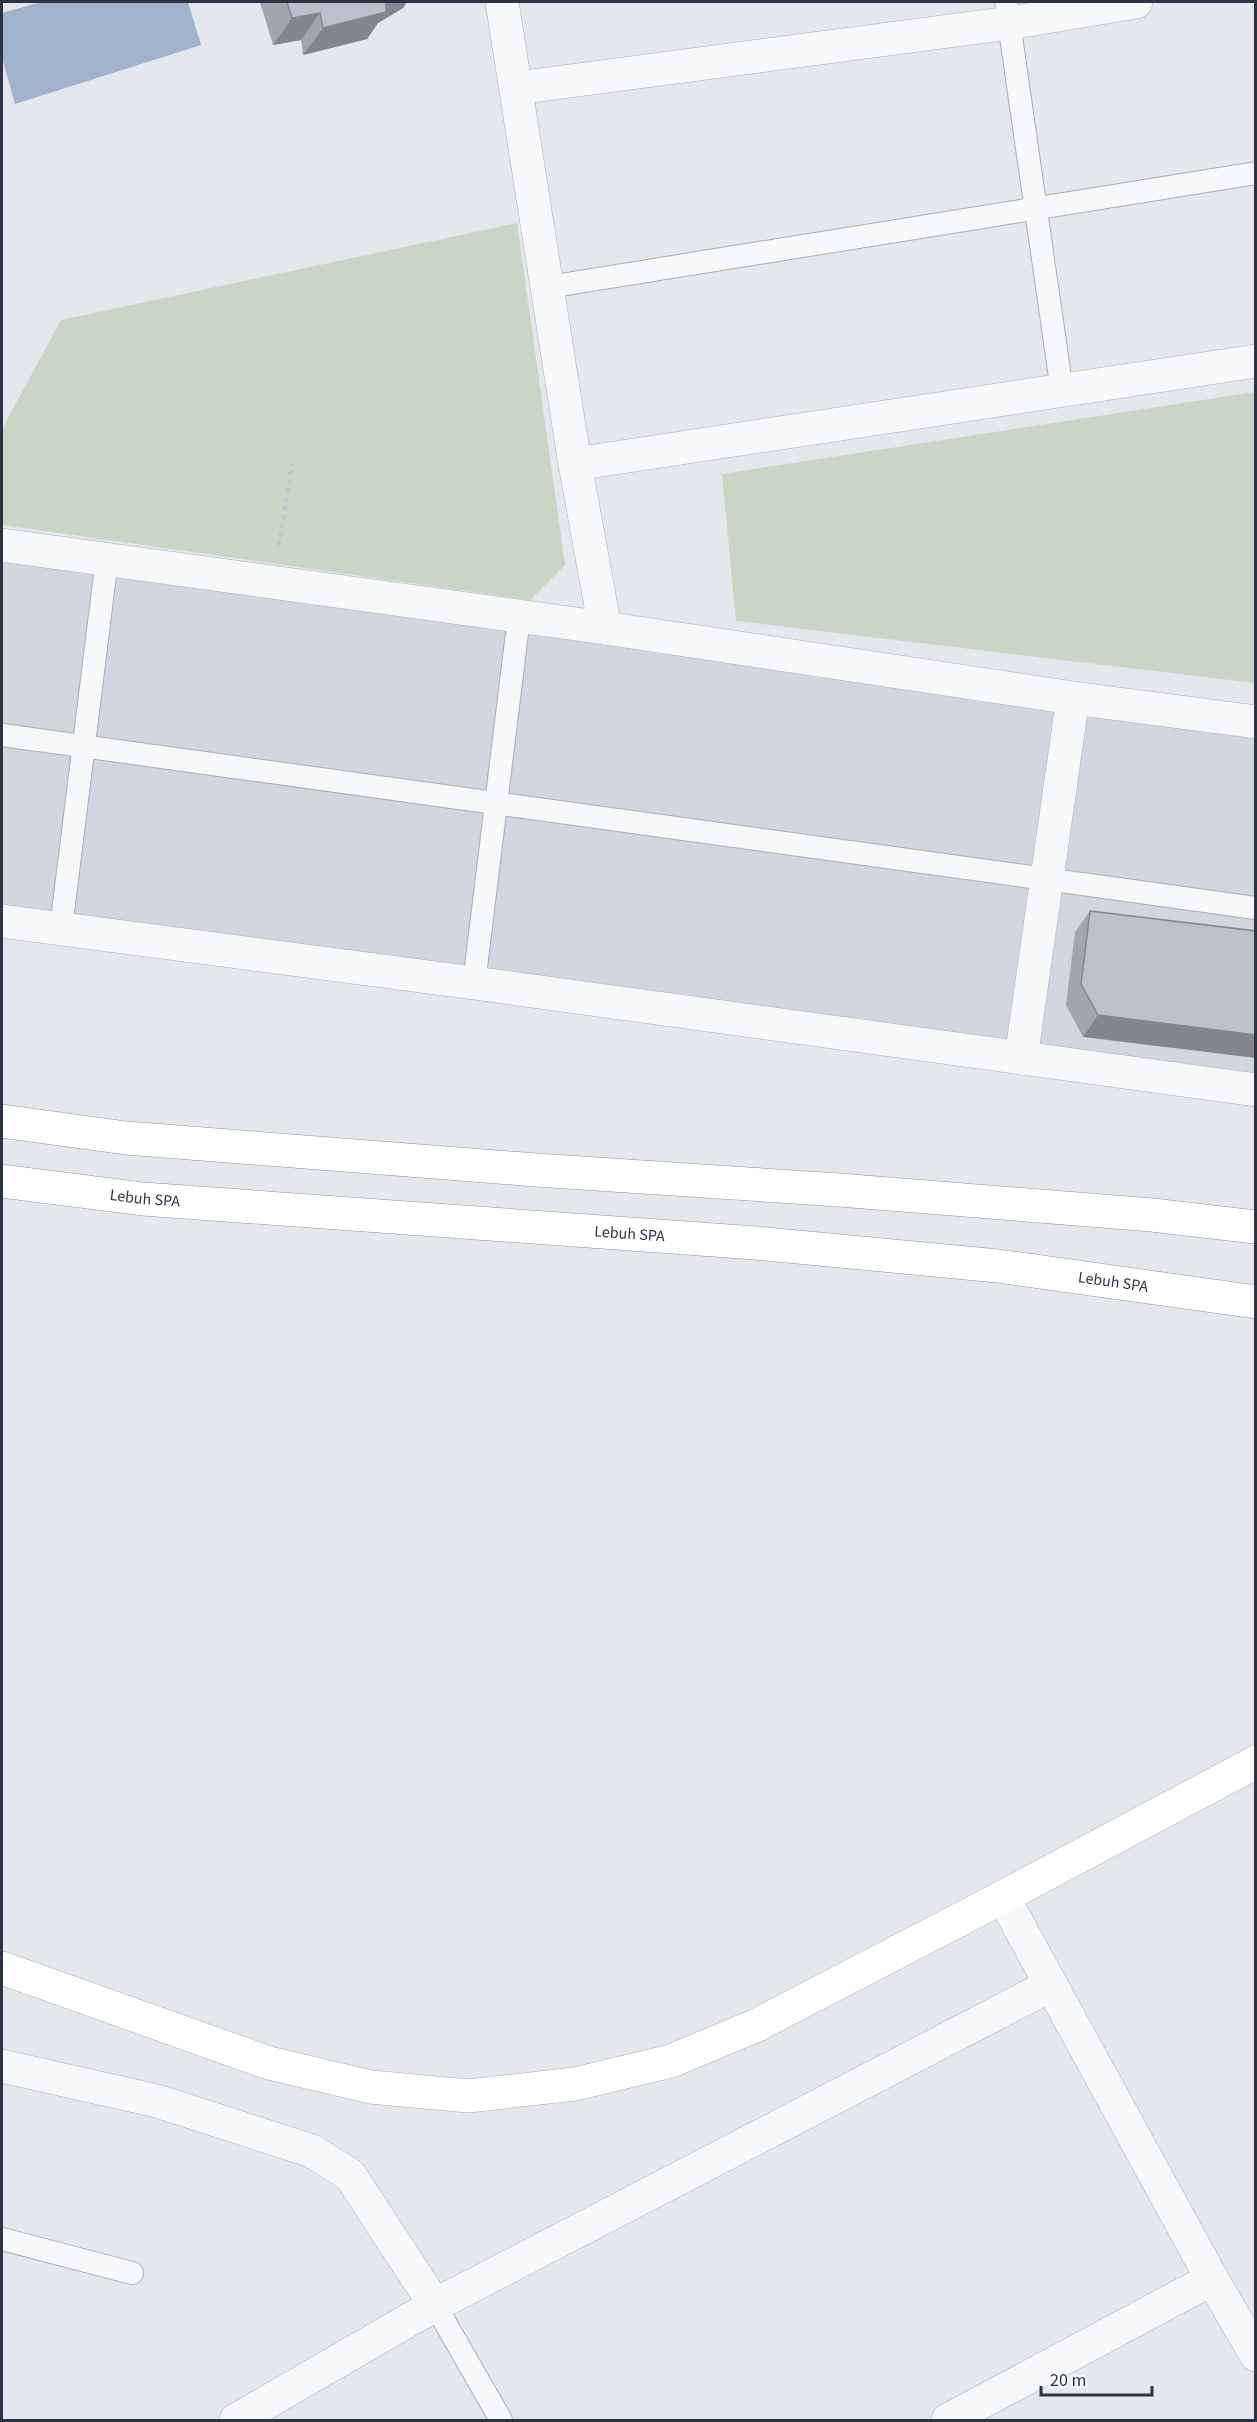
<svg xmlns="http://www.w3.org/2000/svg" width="1257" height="2422" font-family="'Source Sans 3',sans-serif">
	<rect width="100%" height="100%" fill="#e4e7ec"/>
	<path fill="#d2d6de" d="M2 545 1255 722V1090L2 921Z"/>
	<g fill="#c9d6c5">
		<path d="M517 223 565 565 530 600 2 525V429L61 320Z"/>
		<path d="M1255 392V683L736 621 722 474Z"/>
	</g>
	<path fill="#9fb4cc" d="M41 2H188L201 45 15 104 2 58V13Z"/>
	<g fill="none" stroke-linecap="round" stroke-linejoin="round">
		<g stroke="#a9aeb7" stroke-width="24">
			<g id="lane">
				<path d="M1006 2 1062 391"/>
				<path d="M548 287 1256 173"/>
				<path d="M2 735 1256 908"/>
				<path d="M61 928 107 559"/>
				<path d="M474 983 519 617"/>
				<path d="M2 2239 132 2273"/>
				<path d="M435 2305 501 2420"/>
			</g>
		</g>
		<g stroke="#a9aeb7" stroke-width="34">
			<g id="street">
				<path d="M502 2 575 464 605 628"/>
				<path d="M517 88 1010 23 1136 2"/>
				<path d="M575 464 1256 361"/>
				<path d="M2 545 605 628 1073 698 1256 722"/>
				<path d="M2 921 474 983 1256 1090"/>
				<path d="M1021 1058 1073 698"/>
				<path d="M1003 1897 1212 2279 1256 2355"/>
				<path d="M2 2066 157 2101 312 2151 350 2175 435 2305"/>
				<path d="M236 2420 435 2305 1051 1985"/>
				<path d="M948 2420 1212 2279"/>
			</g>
		</g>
		<g stroke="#a9aeb7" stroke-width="34">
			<path id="secondary" d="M2 1968 269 2063 371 2087 468 2096 575 2084 671 2061 757 2025 1003 1897 1256 1762"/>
		</g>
		<g stroke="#8b94a3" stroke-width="34">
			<g id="highway">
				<path d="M2 1121 126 1138 536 1170 839 1190 1152 1215 1256 1227"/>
				<path id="s1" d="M2 1181 143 1199 756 1243 998 1266 1256 1302"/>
			</g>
		</g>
		<path stroke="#c2c5cb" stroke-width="4" stroke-dasharray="4.5 4.5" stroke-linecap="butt" d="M279 546 292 464"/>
		<use href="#lane" stroke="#f7f8fa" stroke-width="22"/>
		<use href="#street" stroke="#f7f8fa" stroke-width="33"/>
		<use href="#secondary" stroke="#fff" stroke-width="33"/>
		<use href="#highway" stroke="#fff" stroke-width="33"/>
	</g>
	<g fill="#a1a5ae">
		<path d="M260 2H407L403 8 378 23 367 39 303 55 301 40 273 45Z"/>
		<path d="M1090 911 1256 931 1083 1037 1066 1005 1075 932Z"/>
	</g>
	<g fill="#83868d">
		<path d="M388 2H407L403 8 378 23 367 39 303 55 323 28Z"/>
		<path d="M320 13 301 40 273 45 292 18Z"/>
		<path d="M1098 1015 1256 1035V1058L1083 1037Z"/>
	</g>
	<g fill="#bbc0ca" stroke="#83868d" stroke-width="1.5">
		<path d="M287 2H388L386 3V12L323 28 320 13 292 18Z"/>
		<path d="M1090 911 1256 931V1035L1098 1015 1081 984Z"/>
	</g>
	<g text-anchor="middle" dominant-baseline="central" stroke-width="6" stroke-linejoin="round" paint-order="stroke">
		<g font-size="16" fill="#2b3445" stroke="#f4f6f9">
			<text stroke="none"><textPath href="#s1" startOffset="144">Lebuh SPA</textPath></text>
			<text stroke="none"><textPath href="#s1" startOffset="630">Lebuh SPA</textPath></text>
			<text stroke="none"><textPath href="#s1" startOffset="1116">Lebuh SPA</textPath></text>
		</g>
	</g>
	<rect width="1257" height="2422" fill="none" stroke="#2b3445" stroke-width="6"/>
	<path d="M1041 2386v9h111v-9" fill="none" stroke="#2b3445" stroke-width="3"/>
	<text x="1050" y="2386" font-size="18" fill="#2b3445" stroke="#f4f6f9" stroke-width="4.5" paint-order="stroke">20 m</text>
</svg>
